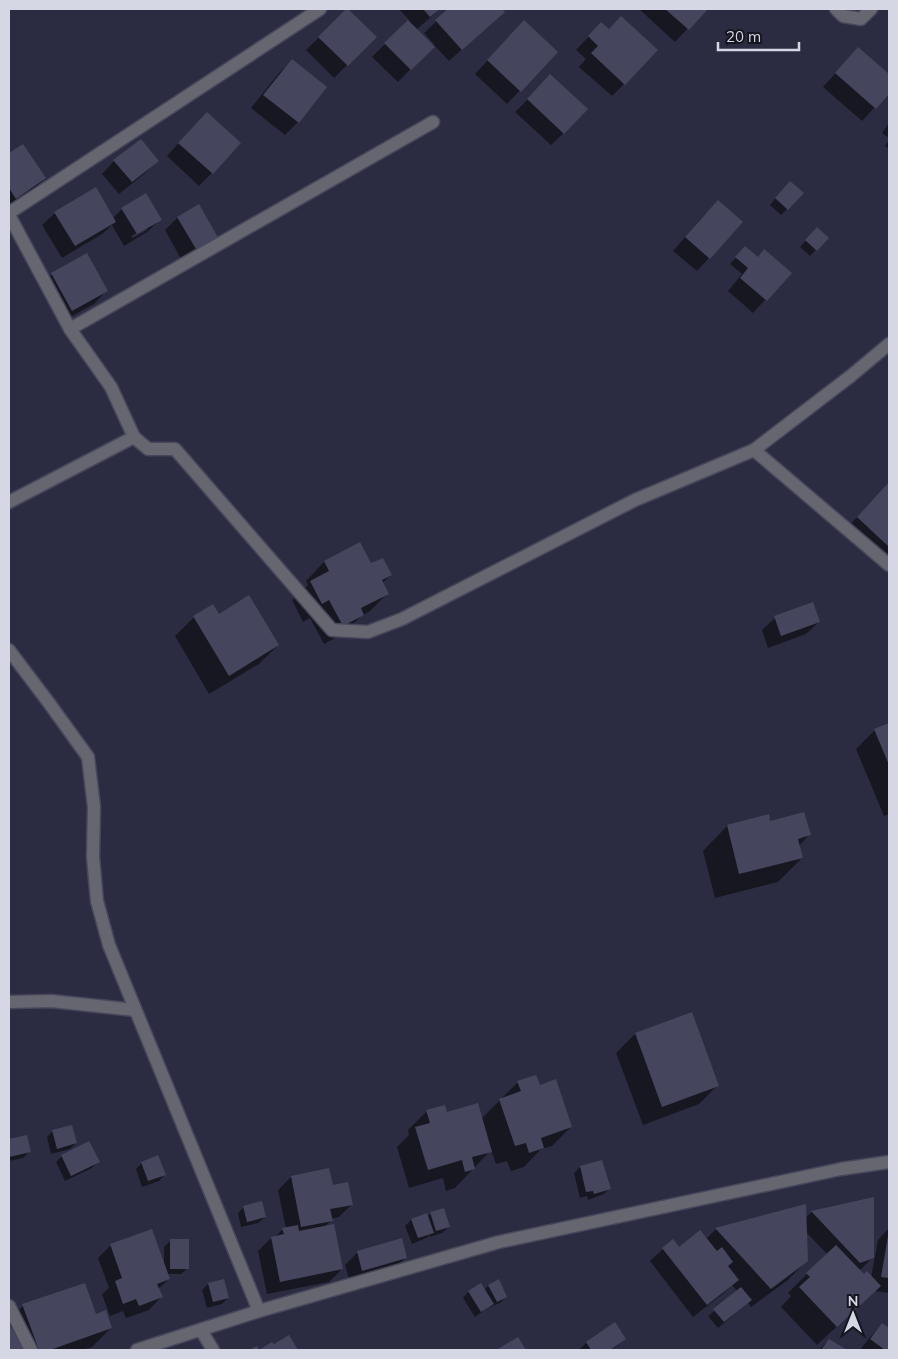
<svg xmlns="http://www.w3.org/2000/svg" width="898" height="1359" font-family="Mulish,sans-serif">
	<rect width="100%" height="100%" fill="#2b2c41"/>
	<g fill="#0007" fill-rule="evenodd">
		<path d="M399 9H440L416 30 432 46 434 44 424 33 449 9H500L503 12 449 61 434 45 398 82 372 57 409 20Z"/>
		<path d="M639 9H706L675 42Z"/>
		<path d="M347 10 375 37 334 78 306 50Z"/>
		<path d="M601 24 624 84 612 96 579 67 586 59 576 50Z"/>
		<path d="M511 35 556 52 507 104 475 74Z"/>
		<path d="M858 48 889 75V92L862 121 823 87Z"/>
		<path d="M292 61 325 88 298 122 285 135 251 108 279 73Z"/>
		<path d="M538 89 564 133 551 145 515 112Z"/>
		<path d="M889 123V138L882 133Z"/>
		<path d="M194 126 240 144 199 186 167 156Z"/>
		<path d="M889 140V149L885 146Z"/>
		<path d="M22 146 45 178 32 191 9 207V155Z"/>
		<path d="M114 161H157L144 174 119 194 102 174Z"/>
		<path d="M784 188 787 209 781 215 770 205Z"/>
		<path d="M198 205 219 241 185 266 165 230 177 218Z"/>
		<path d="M122 209 160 220 147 232 124 246 112 225 102 234 62 258 42 225 55 213 113 218ZM147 227V230L133 238 131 236Z"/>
		<path d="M705 214 709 258 697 271 673 251Z"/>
		<path d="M811 235 827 238 810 256 800 247Z"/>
		<path d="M745 248 757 258 790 273 753 313 728 291 742 274 730 264Z"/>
		<path d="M52 274 106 291 94 304 59 323 39 286Z"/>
		<path d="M889 483V552L879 562 845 530Z"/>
		<path d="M324 562 371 565 391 575 382 583 388 593 369 612 361 616 344 633 324 644 310 618 303 622 292 600 308 585 306 581Z"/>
		<path d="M212 606 218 616 278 645 259 664 209 694 175 636 194 617Z"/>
		<path d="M775 618 819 622 806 634 768 648 762 630Z"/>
		<path d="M889 724V814L884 816 856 749 875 730Z"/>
		<path d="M768 816 769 822 809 835 799 846 802 858 778 882 715 898 703 851 727 826Z"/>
		<path d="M691 1014 717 1086 699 1104 643 1125 616 1053 635 1034Z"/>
		<path d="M518 1082 539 1086 571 1127 552 1146 541 1149 524 1167 511 1171 507 1161 496 1164 491 1150 455 1188 446 1191 443 1178 409 1188 397 1147 409 1135 408 1130 427 1111 481 1119Z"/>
		<path d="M53 1131 76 1143 70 1149 51 1154 47 1137Z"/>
		<path d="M26 1136 30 1151 23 1158 9 1161V1140Z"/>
		<path d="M62 1156 98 1161 92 1168 65 1181 56 1162Z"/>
		<path d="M142 1163 165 1174 159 1181 142 1187 136 1169Z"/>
		<path d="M580 1167 610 1188 604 1194 588 1200 587 1196 580 1198 574 1173Z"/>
		<path d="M328 1170 332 1187 352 1204 339 1217 331 1219V1221L324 1227 342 1269 329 1282 267 1294 258 1251 271 1238H274L283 1229H286L278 1190 291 1177Z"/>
		<path d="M873 1198V1257L860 1270 864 1276 871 1278 878 1240 889 1228V1293L875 1291 817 1345 781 1307 791 1296 788 1293 827 1254 806 1232 807 1260 788 1280 751 1307 748 1303 718 1328 708 1316 738 1292 732 1285 725 1292 693 1317 650 1261 663 1249 679 1248 706 1239 716 1229 805 1218 812 1212Z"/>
		<path d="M244 1207 265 1217 258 1223 241 1227 238 1213Z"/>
		<path d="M431 1213 449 1227 442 1233 430 1237V1235L426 1238 412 1244 405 1226 411 1220 427 1217Z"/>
		<path d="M170 1241 188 1268 181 1274H167L169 1279 158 1289 161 1297 149 1310 126 1318 123 1311 110 1316 102 1294 109 1288 98 1258 111 1245 164 1265V1247Z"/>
		<path d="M357 1253 406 1257 393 1270 350 1283 345 1265Z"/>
		<path d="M208 1284 228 1298 222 1304 207 1308 202 1290Z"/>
		<path d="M488 1286 506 1297 500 1303 490 1307V1306L475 1317 463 1298 469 1291 484 1290Z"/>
		<path d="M23 1306 95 1315 111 1328 92 1347 82 1350H9V1320Z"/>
		<path d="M615 1324 624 1339 618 1345 611 1350H581L580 1349 586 1343Z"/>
		<path d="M882 1324 887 1328 889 1325V1350H860L870 1337Z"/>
		<path d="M829 1340 845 1350H819Z"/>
	</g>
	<g fill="#45465d">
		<path d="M346 9H348L377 37 348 66 318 37Z"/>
		<path d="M423 9H440L430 17Z"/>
		<path d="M448 9H502L505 12 462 50 435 20Z"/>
		<path d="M665 9H708L689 30Z"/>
		<path d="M621 16 658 50 625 85 591 53 598 46 588 36 601 22 609 29Z"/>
		<path d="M408 20 435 47 411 70 384 43Z"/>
		<path d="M524 20 558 52 521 92 487 60Z"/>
		<path d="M858 47 889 74V94L876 109 835 73Z"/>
		<path d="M292 59 327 87 299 123 263 95Z"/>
		<path d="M550 74 588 109 564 134 527 99Z"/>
		<path d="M207 112 241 143 213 174 178 143Z"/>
		<path d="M141 139 159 161 132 182 113 160Z"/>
		<path d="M23 144 46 178 16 199 9 188V153Z"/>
		<path d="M790 181 804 193 788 210 775 198Z"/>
		<path d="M96 187 116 222 75 246 54 212Z"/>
		<path d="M146 193 162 220 137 234 121 208Z"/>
		<path d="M718 200 743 222 710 259 685 237Z"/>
		<path d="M199 204 220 241 199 254 177 217Z"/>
		<path d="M817 227 829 238 817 251 805 240Z"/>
		<path d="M745 246 758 257 764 249 792 273 767 301 740 278 748 268 735 257Z"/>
		<path d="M87 253 108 291 72 311 51 273Z"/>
		<path d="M889 482V547L857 517Z"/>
		<path d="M360 542 371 563 383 558 392 575 382 580 389 594 361 608 364 615 343 626 329 600 322 604 310 581 329 571 324 561Z"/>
		<path d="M249 595 279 645 229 676 193 616 213 604 219 614Z"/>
		<path d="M813 602 820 622 781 636 774 616Z"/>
		<path d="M889 723V765L874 729Z"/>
		<path d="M804 812 811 835 798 839 803 858 739 874 727 825 769 814 770 821Z"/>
		<path d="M692 1012 719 1086 662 1107 635 1033Z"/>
		<path d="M536 1075 540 1085 556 1079 572 1127 541 1138 544 1148 529 1153 526 1143 515 1146 499 1099 521 1091 517 1081Z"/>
		<path d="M478 1103 492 1152 472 1157 475 1169 465 1172 462 1160 428 1170 415 1127 430 1123 426 1110 445 1105 447 1112Z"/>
		<path d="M72 1125 77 1143 57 1149 52 1130Z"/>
		<path d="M27 1135 31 1152 9 1157V1139Z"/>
		<path d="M89 1141 100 1162 71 1176 61 1155Z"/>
		<path d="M158 1155 166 1175 148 1181 141 1162Z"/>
		<path d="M602 1160 611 1189 594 1194 593 1191 586 1192 580 1166Z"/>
		<path d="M329 1168 333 1185 348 1182 353 1205 330 1209 333 1221 301 1227 291 1176Z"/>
		<path d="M874 1197V1258L860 1263 811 1211Z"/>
		<path d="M262 1201 266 1217 247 1222 243 1206Z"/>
		<path d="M806 1204 808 1261 771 1289 715 1228Z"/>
		<path d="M444 1208 450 1227 436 1231 430 1212Z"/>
		<path d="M427 1213 434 1233 418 1238 411 1219Z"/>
		<path d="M334 1224 343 1269 280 1282 271 1237 284 1234 282 1228 298 1225 299 1231Z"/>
		<path d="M152 1229 170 1279 157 1284 163 1297 139 1306 136 1299 123 1304 115 1281 122 1278 110 1244Z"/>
		<path d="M700 1230 717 1251 722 1247 733 1262 728 1266 739 1280 707 1305 662 1248 673 1239 679 1247Z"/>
		<path d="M888 1236H889V1278L881 1277Z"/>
		<path d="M402 1238 407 1258 362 1271 357 1251Z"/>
		<rect x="170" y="1239" width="19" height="30"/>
		<path d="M836 1245 864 1274 867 1271 881 1286 837 1327 799 1287 810 1277 806 1273Z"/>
		<path d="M224 1279 229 1298 213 1302 208 1283Z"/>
		<path d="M499 1279 507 1297 497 1302 488 1285Z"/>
		<path d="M85 1283 96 1314 106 1310 112 1328 50 1350H39L22 1304Z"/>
		<path d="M481 1283 494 1304 481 1312 468 1291Z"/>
		<path d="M741 1287 752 1300 724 1322 713 1309Z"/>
		<path d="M615 1322 626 1339 610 1350H591L586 1342Z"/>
		<path d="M882 1323 889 1328V1350H885L870 1339Z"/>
		<path d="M9 1324 24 1348 20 1350H9Z"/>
		<path d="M289 1335 298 1350H249L257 1346 259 1350 272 1342 274 1344Z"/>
		<path d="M518 1337 526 1350H496Z"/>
		<path d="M829 1339 847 1350H821Z"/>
	</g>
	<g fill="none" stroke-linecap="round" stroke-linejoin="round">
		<g stroke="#46475b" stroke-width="15">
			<g id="minor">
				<path d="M836 9 843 16 861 19 871 9"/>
				<path d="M9 213 320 9"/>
				<path d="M9 215 70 329 111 387 134 437"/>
				<path d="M70 329 433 122"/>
				<path d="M754 450 889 565"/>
				<path d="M9 502 134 437 148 449H175L332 630 368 632 402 619 635 500 754 450 852 375 889 344"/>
				<path d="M9 650 49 703 88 757 94 807 93 857 97 901 109 945 259 1311"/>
				<path d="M9 1002 51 1001 135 1010"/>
				<path d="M9 1306 31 1350"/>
				<path d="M201 1330 213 1350"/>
				<path d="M137 1350 259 1311 499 1242 841 1169 889 1162"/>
			</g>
		</g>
		<use href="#minor" stroke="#656670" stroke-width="12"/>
	</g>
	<rect width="898" height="1359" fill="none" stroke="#d6d7e5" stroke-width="20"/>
	<g transform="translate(853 1314)" stroke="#15161f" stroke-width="4" paint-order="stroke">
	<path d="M0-4L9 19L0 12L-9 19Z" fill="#d6d7e5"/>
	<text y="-8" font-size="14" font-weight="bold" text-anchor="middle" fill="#d6d7e5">N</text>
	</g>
	<path d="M718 42v8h81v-8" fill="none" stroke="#d6d7e5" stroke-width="2.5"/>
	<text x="726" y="42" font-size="15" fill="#d6d7e5" stroke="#15161f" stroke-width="4" paint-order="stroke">20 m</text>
</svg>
